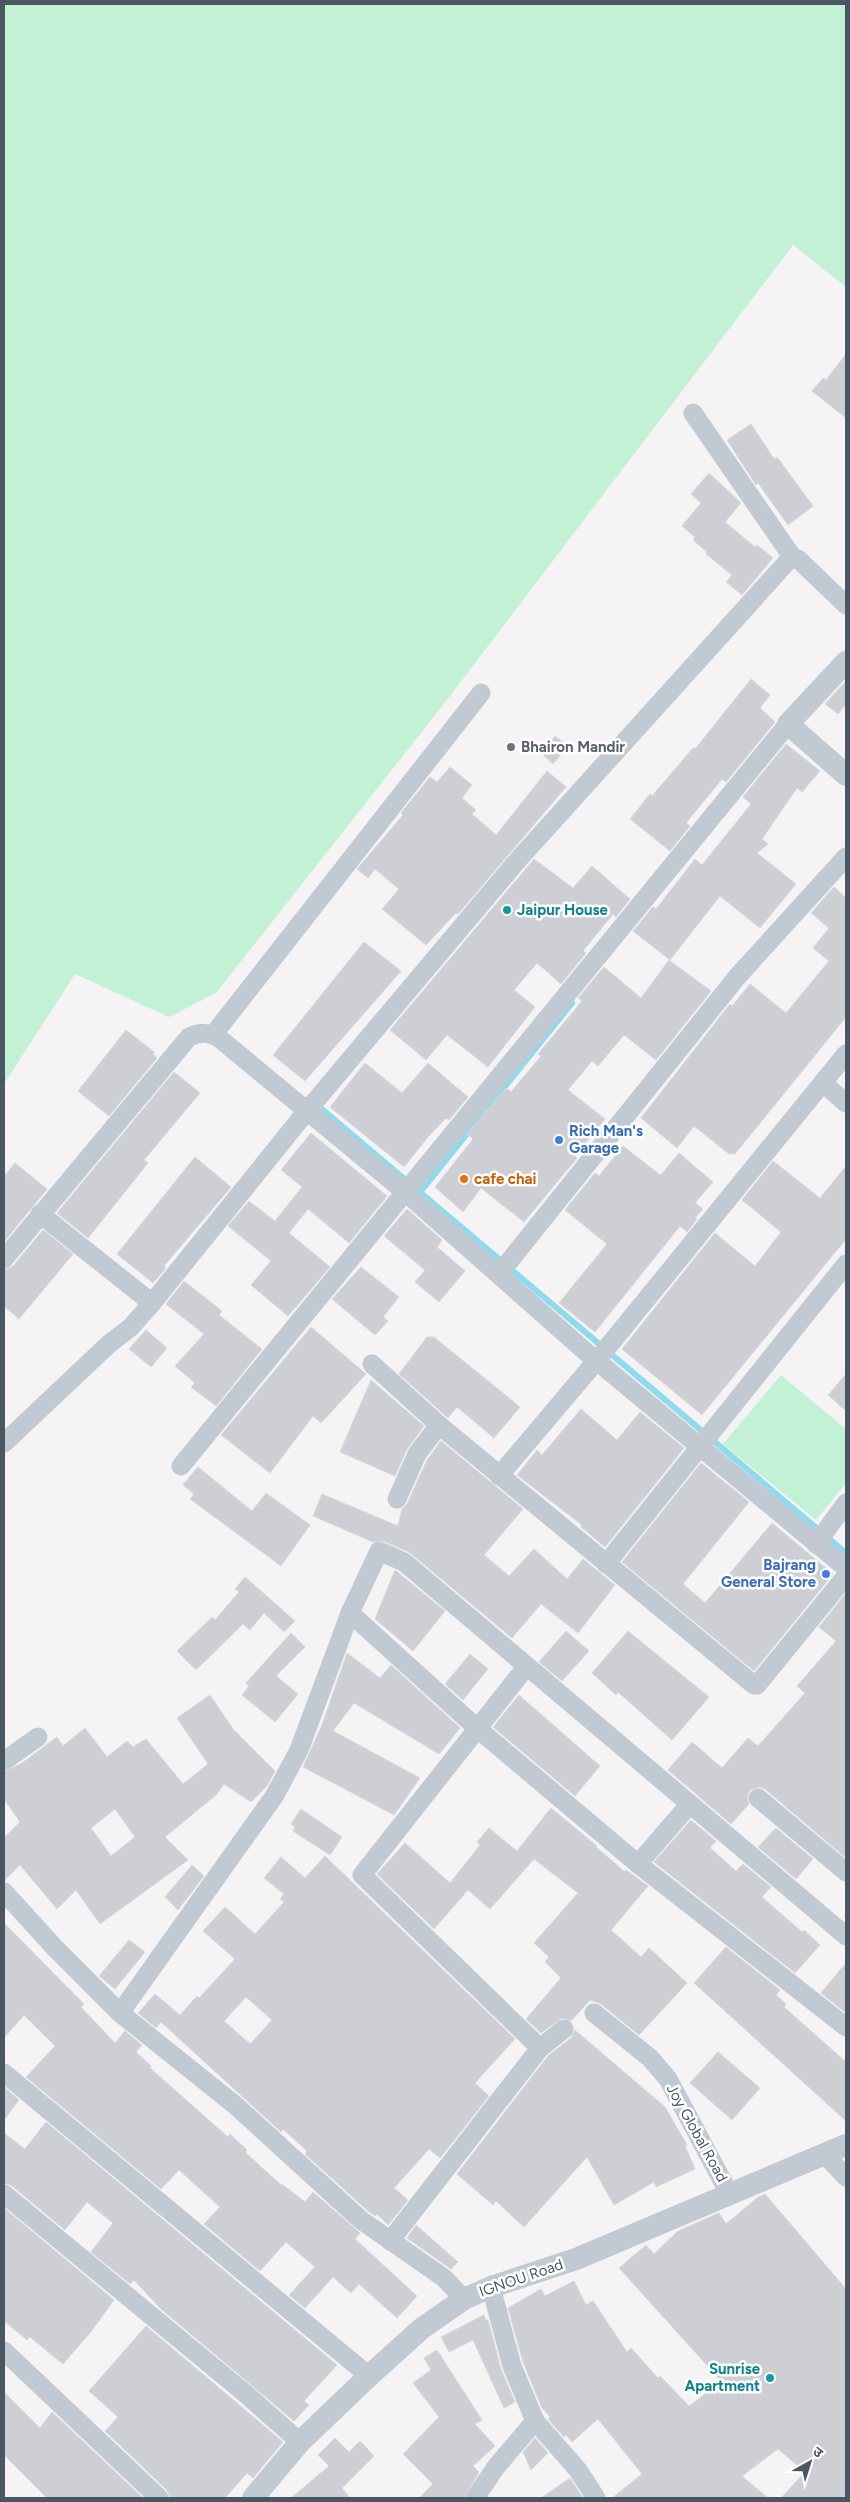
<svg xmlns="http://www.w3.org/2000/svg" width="850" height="2502" font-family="Figtree,'Noto Sans Devanagari',sans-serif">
	<rect width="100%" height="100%" fill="#f5f3f3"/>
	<g fill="#c3f1d5">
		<path d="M4 4H846V287L793 245 450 696 216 993 169 1017 75 974 4 1084Z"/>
		<path d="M781 1375 846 1429V1483L816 1520 723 1444Z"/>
	</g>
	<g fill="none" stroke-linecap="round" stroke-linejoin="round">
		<g stroke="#90daee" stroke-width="6">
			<path d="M323 1110 846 1553"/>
			<path d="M421 1191 572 1003"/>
		</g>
	</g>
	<g fill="#cdcfd5" stroke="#d7d9de" fill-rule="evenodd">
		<path d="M846 354V418L812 391 823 378 826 380Z"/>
		<path d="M751 424 774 459 777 457 813 506 788 525 758 483 756 485 727 440Z"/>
		<path d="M709 473 741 503 725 522 755 547 757 545 773 558 742 595 726 582 732 575 706 554 707 552 693 540 695 537 682 526 701 503 691 494Z"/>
		<path d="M751 679 770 695 760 708 775 722 726 782 722 779 686 823 690 826 670 851 630 819 650 794 652 796 693 748 695 749Z"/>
		<path d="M846 681V704L838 714 825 704Z"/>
		<path d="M555 736 568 746 553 764 541 753Z"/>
		<path d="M786 744 820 771 802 792 797 788 762 839 768 844 757 853 796 884 760 928 720 896 670 960 633 931 653 907 656 909 695 859 702 865 751 804 743 797Z"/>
		<path d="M450 767 472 785 462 798 476 810 472 814 496 835 547 771 566 787 458 914 456 913 426 945 382 909 399 889 375 869 368 878 357 869 403 815 401 813 430 777 437 782Z"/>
		<path d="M534 859 573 888 592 866 630 899 616 917 613 914 583 951 586 953 561 984 537 963 514 990 535 1007 488 1067 447 1035 426 1060 390 1030Z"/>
		<path d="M834 887 846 898V1017L735 1154H729L694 1126 677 1148 641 1118 730 1004 732 1006 750 984 786 1013 829 961 813 948 829 928 811 913Z"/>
		<path d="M364 942 401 971 305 1081 273 1055Z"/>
		<path d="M669 960 711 991 656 1060 624 1035 598 1066 592 1061 568 1090 605 1119 575 1156 577 1158 524 1222 481 1188 463 1212 435 1187 473 1139 467 1134 506 1088 511 1092 541 1056 538 1054 582 1001 578 998 604 967 641 998Z"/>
		<path d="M126 1030 154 1052 153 1054 157 1058 109 1116 78 1091Z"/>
		<path d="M365 1063 402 1093 428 1063 468 1097 449 1120 446 1118 428 1137 404 1167 330 1107Z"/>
		<path d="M174 1072 200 1093 144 1160 148 1163 88 1238 57 1213Z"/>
		<path d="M311 1133 387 1196 349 1243 308 1209 289 1233 330 1267 288 1316 251 1285 271 1261 228 1226 249 1201 275 1221 302 1187 281 1170Z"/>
		<path d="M623 1146 659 1174 661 1175 679 1153 713 1182 695 1203 703 1209 695 1218 697 1219 687 1232 680 1226 595 1332 559 1303 607 1244 565 1210 595 1173 599 1176Z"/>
		<path d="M195 1157 231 1187 164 1266 166 1268 153 1283 117 1254Z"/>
		<path d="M773 1161 820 1198 846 1166V1239L702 1415 622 1349 715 1233 755 1266 781 1232 742 1200Z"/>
		<path d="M15 1163 47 1189 4 1242V1176Z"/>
		<path d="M407 1209 442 1240 437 1247 465 1271 439 1302 415 1282 425 1270 384 1236Z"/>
		<path d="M43 1230 73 1254 19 1319 4 1306V1270L13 1266Z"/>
		<path d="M361 1267 399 1297 383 1317 388 1321 375 1335 332 1299Z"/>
		<path d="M184 1281 222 1311 219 1315 262 1349 216 1406 191 1387 195 1383 175 1366 204 1334 166 1304Z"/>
		<path d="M311 1327 366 1374 321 1423 313 1416 270 1473 221 1435Z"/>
		<path d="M146 1330 167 1348 151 1367 129 1349Z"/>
		<path d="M427 1337H434L520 1407 494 1438 457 1407 448 1418 399 1374Z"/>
		<path d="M846 1374V1411L828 1395Z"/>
		<path d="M371 1380 424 1426 407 1449 395 1476 340 1452Z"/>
		<path d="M581 1409 617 1440 640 1412 684 1448 605 1547 581 1527 582 1525 517 1475 537 1450 542 1455Z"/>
		<path d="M441 1441 523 1509 484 1555 509 1576 534 1549 567 1579 583 1559 615 1585 578 1633 541 1604 512 1638 409 1552 383 1541 373 1542 313 1516 322 1494 398 1526 402 1509 407 1504 427 1460Z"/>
		<path d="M701 1463 749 1502 683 1584 705 1603 772 1523 833 1574 754 1671 622 1562Z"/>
		<path d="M198 1467 252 1511 266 1493 310 1525 281 1566 190 1499 194 1494 183 1485Z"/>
		<path d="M395 1570 445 1611 413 1651 375 1619Z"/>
		<path d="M245 1577 295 1621 284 1632 264 1613 250 1630 243 1624 196 1670 177 1651 212 1617 215 1620 239 1592 235 1589Z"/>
		<path d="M846 1593V1858L765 1789 759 1787 750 1790 747 1797 749 1804 731 1824 668 1770 692 1742 722 1768 748 1738 758 1746 805 1693 797 1686 836 1641 819 1627Z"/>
		<path d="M566 1631 589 1651 562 1681 539 1662Z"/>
		<path d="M628 1631 709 1697 672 1740 618 1692 616 1695 592 1673Z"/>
		<path d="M291 1633 305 1647 276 1676 298 1694 275 1722 242 1695 249 1686 246 1683Z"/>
		<path d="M347 1653 380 1678 391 1665 460 1728 439 1754 354 1703 333 1731 420 1778 394 1815 303 1767 322 1725Z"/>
		<path d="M470 1654 488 1669 463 1700 445 1684Z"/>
		<path d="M210 1695 233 1729 275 1771 267 1786 251 1802 224 1784 216 1795 165 1837 188 1860 100 1924 76 1890 57 1909 20 1865 4 1881V1838L20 1822 4 1799V1772L22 1763 57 1737 63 1746 85 1728 107 1757 127 1741 133 1747 146 1739 183 1784 208 1764 177 1718ZM115 1809 135 1837 111 1856 91 1828Z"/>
		<path d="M519 1695 600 1766 575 1796 493 1727Z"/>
		<path d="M551 1808 597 1846 596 1847 625 1872 626 1870 648 1886 611 1930 641 1957 649 1948 687 1983 639 2035 601 2004 590 2000 571 2021 562 2018 541 2033 526 2019 561 1978 545 1962 549 1957 534 1943 578 1893 534 1859 490 1909 468 1890 434 1929 377 1874 405 1843 450 1883 480 1845 477 1842 489 1828 517 1851Z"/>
		<path d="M301 1809 342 1837 330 1855 293 1831 295 1827 291 1824Z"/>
		<path d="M691 1820 716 1841 710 1848 736 1871 743 1864 771 1887 762 1897 802 1932 804 1930 820 1945 795 1973 654 1862Z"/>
		<path d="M776 1828 813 1859 796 1879 758 1847Z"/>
		<path d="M325 1856 515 2039 475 2083 489 2096 440 2158 429 2149 394 2188 408 2200 388 2225 377 2214 375 2216 368 2211 305 2154 307 2151 283 2129 281 2132 161 2022 156 2028 138 2013 155 1994 180 2015 197 1996 199 1998 235 1959 203 1931 225 1907 255 1934 284 1902 280 1899 284 1894 264 1878 281 1857 305 1878ZM246 1997 272 2020 250 2044 224 2021Z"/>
		<path d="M192 1865 204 1876 178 1910 165 1897Z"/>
		<path d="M4 1923 84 2004 81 2007 115 2043 125 2031 142 2045 136 2052 151 2066 150 2068 228 2137 230 2134 247 2150 245 2152 281 2185 282 2184 305 2202 313 2192 360 2233 355 2239 417 2296 397 2318 359 2284 351 2293 333 2277 305 2308 289 2295 315 2267 286 2242 260 2271 204 2224 220 2207 179 2170 161 2189 26 2077 55 2046 24 2015 4 2038Z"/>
		<path d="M129 1940 145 1952 115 1989 99 1976Z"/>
		<path d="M726 1947 780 1990 776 1995 786 2004 784 2007 846 2062V2121L694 1983Z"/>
		<path d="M846 1963V2013L821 1993Z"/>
		<path d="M575 2030 665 2107 687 2145 685 2146 695 2169 656 2187 654 2182 614 2205 587 2157 524 2227 496 2201 493 2205 457 2174 548 2056 571 2038Z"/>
		<path d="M718 2052 760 2088 732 2120 690 2083Z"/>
		<path d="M4 2087 19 2100 4 2120Z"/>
		<path d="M46 2122 337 2365 304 2401 309 2405 294 2421 161 2309 134 2280 130 2284 91 2252 113 2223 87 2202 65 2230 11 2185 4 2183V2133L25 2149Z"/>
		<path d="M765 2194 846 2289V2498H781L805 2472 778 2449 742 2476 768 2498H612L642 2474 598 2419 572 2442 566 2435 564 2437 548 2419 550 2417 542 2408 523 2362 508 2308 541 2289 545 2296 574 2281 586 2305 593 2301 627 2352 631 2348 658 2378 660 2376 689 2406 722 2382 619 2268 646 2245 654 2254 678 2231 719 2213 726 2224 758 2197Z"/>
		<path d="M4 2208 114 2300 90 2333 63 2364 30 2337 27 2340 4 2321Z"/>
		<path d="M416 2225 458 2262 451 2269 407 2238Z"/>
		<path d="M484 2315 486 2321 488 2320 501 2369 515 2402 504 2408 473 2340 449 2352 441 2337Z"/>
		<path d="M146 2326 283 2442 253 2478 247 2473 225 2498H170L167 2490 105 2431 118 2417 89 2391Z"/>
		<path d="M437 2350 482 2420 475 2424 495 2446 473 2466 479 2472 464 2498H419L433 2484 403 2454 439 2417 413 2383 431 2370 424 2358Z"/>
		<path d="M4 2392 40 2428 52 2412 143 2498H47L4 2455Z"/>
		<path d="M335 2438 349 2452 360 2441 374 2456 342 2488 350 2498H291L329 2466 318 2455Z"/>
		<path d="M535 2438 548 2453 531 2470 523 2452Z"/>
		<path d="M570 2478 583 2498H541Z"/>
	</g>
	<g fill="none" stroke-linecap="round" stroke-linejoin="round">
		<g stroke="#c1cad2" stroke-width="19">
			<path d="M693 413 793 558"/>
			<path d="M213 1035 481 693"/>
			<path d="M823 1083 846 1103"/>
			<path d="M40 1214 152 1303"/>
			<path d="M4 1259 189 1037C201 1032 207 1032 219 1038L405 1192 586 1352 846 1568"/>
			<path d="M499 1274 737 977 846 857"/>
			<path d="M372 1364 439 1425 754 1685H757L846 1576"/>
			<path d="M4 1443 109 1344 131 1327 152 1303 306 1112 517 861 787 562 793 558 798 559 846 605"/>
			<path d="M181 1466 788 724"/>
			<path d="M499 1476 597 1360 846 1054"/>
			<path d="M397 1499 417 1454 439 1425"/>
			<path d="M816 1544 846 1503"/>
			<path d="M606 1564 846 1264"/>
			<path d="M350 1613 478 1729 638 1864 846 2027"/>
			<path d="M4 1761 38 1737"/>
			<path d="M758 1798 846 1872"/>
			<path d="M638 1864 689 1805"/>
			<path d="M4 1892 55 1948 120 2013 235 2105 361 2220 444 2278 464 2299"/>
			<path d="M120 2013 275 1795 299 1750 350 1613 379 1551 404 1562 846 1936"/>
			<path d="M594 2013 650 2058 668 2079 730 2195"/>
			<path d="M540 2048 564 2029"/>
			<path d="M4 2073 369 2376"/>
			<path d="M825 2155 846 2177"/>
			<path d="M4 2194 247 2395 300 2442"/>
			<path d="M390 2241 540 2048 362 1875 526 1667"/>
			<path d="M491 2287 512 2366 535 2421 578 2470 596 2498"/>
			<path d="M4 2351 159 2498"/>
			<path d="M475 2498 496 2467 535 2421"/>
		</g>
		<g stroke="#c1cad2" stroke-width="22">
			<path d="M846 662 788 724 846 775"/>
			<path d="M253 2498 300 2442 369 2376 421 2329 464 2299 491 2287 576 2259 846 2145"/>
		</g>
	</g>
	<circle fill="#6b7280" stroke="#fff" stroke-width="2" cx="511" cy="747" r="5"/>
	<g fill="#0f9aa8" stroke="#fff" stroke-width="2">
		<circle cx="507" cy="910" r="5"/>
		<circle cx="770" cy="2378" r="5"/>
	</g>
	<g fill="#3f7fe0" stroke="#fff" stroke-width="2">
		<circle cx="559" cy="1140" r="5"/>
		<circle cx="826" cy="1574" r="5"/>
	</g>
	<circle fill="#e8710a" stroke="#fff" stroke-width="2" cx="464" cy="1179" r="5"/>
	<g text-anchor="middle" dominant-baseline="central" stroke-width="5" stroke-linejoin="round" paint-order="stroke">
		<g font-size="15" font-weight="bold" fill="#5b616d" stroke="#fff" text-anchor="start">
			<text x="521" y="747">Bhairon Mandir</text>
		</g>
		<g font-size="15" font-weight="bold" fill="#0d838f" stroke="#fff" text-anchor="start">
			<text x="517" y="910">Jaipur House</text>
			<text x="760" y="2369" text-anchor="end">Sunrise<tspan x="760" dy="17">Apartment</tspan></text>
		</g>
		<g font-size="15" font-weight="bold" fill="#366cbe" stroke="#fff" text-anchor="start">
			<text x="569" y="1131">Rich Man's<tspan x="569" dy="17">Garage</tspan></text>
			<text x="816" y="1565" text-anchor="end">Bajrang<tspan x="816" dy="17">General Store</tspan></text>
		</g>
		<g font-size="15" font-weight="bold" fill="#c56008" stroke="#fff" text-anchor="start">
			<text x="474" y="1179">cafe chai</text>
		</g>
		<g font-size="15" fill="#4a5661" stroke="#fff">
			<text transform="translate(697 2133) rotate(61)">Joy Global Road</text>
			<text transform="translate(521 2278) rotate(-19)">IGNOU Road</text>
		</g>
	</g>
	<rect width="850" height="2502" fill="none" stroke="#4a5661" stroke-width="10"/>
	<g transform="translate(810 2462) rotate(39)" stroke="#ffffff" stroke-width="4" paint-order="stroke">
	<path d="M0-4L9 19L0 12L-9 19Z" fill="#4a5661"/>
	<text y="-8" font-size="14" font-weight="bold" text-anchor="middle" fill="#4a5661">उ</text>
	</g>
</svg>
